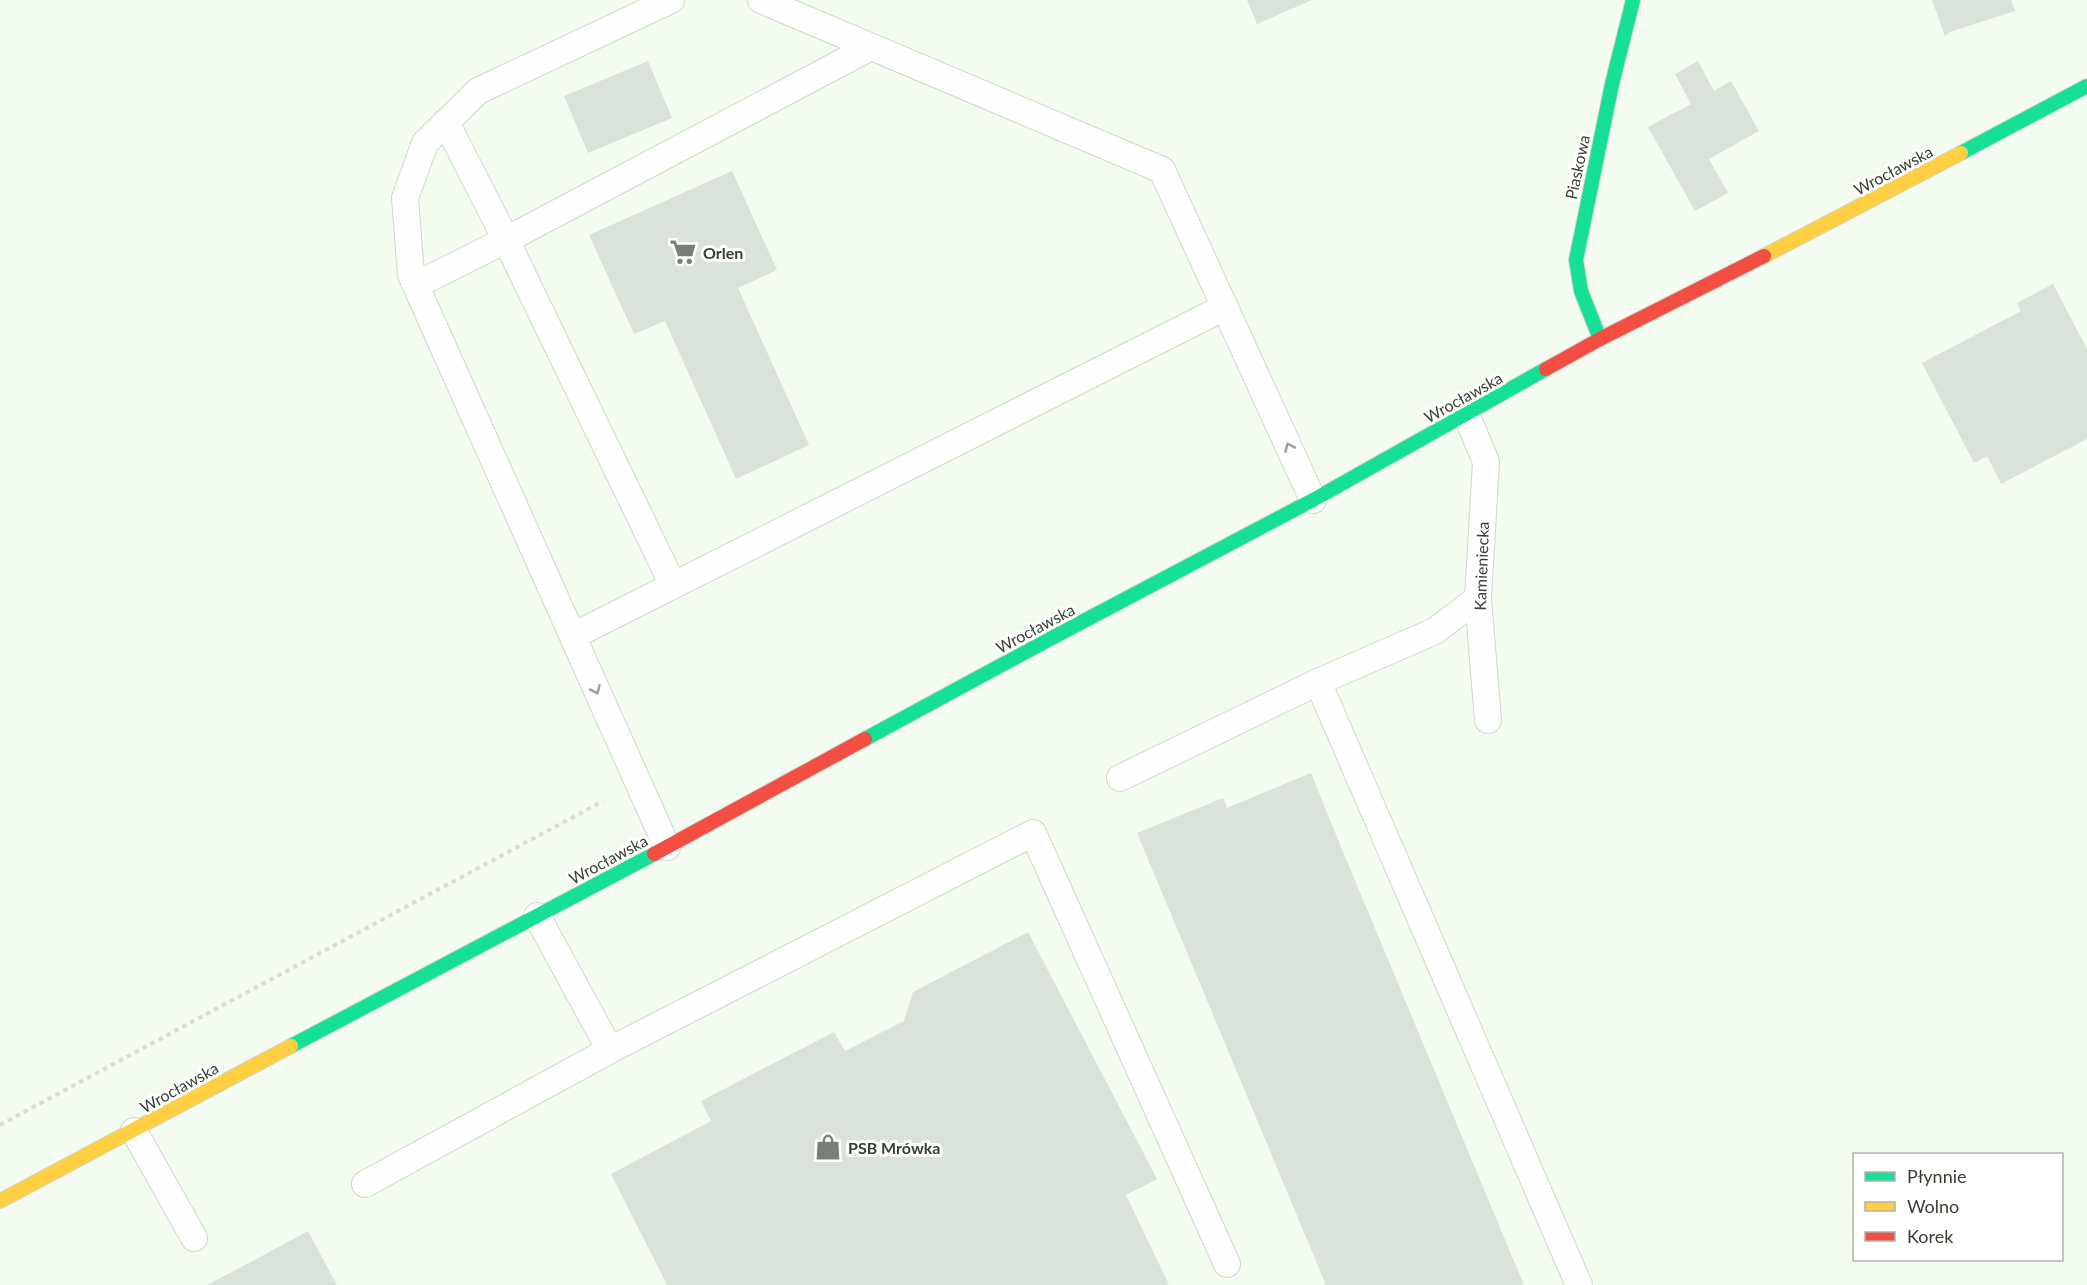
<svg xmlns="http://www.w3.org/2000/svg" width="2087" height="1285" font-family="Lato,sans-serif">
	<rect width="100%" height="100%" fill="#f4fbf0"/>
	<g fill="#dbe2db">
		<path d="M1247 0H1312L1257 24Z"/>
		<path d="M1932 0H2011L2015 11 1950 32 1945 36Z"/>
		<path d="M648 61 672 118 588 153 564 96Z"/>
		<path d="M1698 61 1714 91 1731 81 1759 131 1709 159 1728 193 1695 211 1648 127 1691 104 1675 74Z"/>
		<path d="M732 171 777 270 738 288 809 445 736 479 665 321 634 334 589 235Z"/>
		<path d="M2053 284 2087 349V439L2001 484 1987 456 1974 463 1922 363 2021 311 2017 303Z"/>
		<path d="M1311 773 1341 847 1524 1285H1326L1137 833 1223 798 1227 808Z"/>
		<path d="M1028 932 1157 1179 1126 1195 1169 1285H667L611 1174 711 1121 701 1101 834 1032 845 1051 904 1021 913 992Z"/>
		<path d="M308 1231 337 1285H207L247 1264Z"/>
	</g>
	<g fill="none" stroke-linecap="round" stroke-linejoin="round">
		<g stroke="#d1d7cd" stroke-width="28">
			<g id="lane">
				<path d="M761 0 1162 170 1313 500"/>
				<path d="M416 285 506 240 446 122"/>
				<path d="M1466 414 1486 462 1478 598 1488 720"/>
				<path d="M673 585 506 240 871 47"/>
				<path d="M573 636 1225 307"/>
				<path d="M1318 682 1579 1285"/>
				<path d="M1120 778 1318 682 1435 631 1478 598"/>
				<path d="M667 847 411 275 405 198 425 143 478 91 671 0"/>
				<path d="M610 1050 1033 833 1227 1264"/>
				<path d="M134 1131 194 1238"/>
				<path d="M365 1184 610 1050 537 916"/>
			</g>
		</g>
		<g stroke="#d1d7cd" stroke-width="16">
			<g id="fast">
				<path d="M1961 153 2087 86"/>
				<path d="M1600 339 1581 291 1576 260 1612 84 1633 0"/>
				<path d="M865 739 1046 641 1313 500 1546 369"/>
				<path d="M291 1046 654 854"/>
			</g>
		</g>
		<g stroke="#d1d7cd" stroke-width="16">
			<g id="slow">
				<path d="M1764 256 1961 153"/>
				<path d="M0 1201 291 1046"/>
			</g>
		</g>
		<g stroke="#d1d7cd" stroke-width="16">
			<g id="jam">
				<path d="M1546 369 1600 339 1764 256"/>
				<path d="M654 854 865 739"/>
			</g>
		</g>
		<path stroke="#dadcd8" stroke-width="4" stroke-dasharray="4.5 4.5" stroke-linecap="butt" d="M0 1125 603 801"/>
		<use href="#lane" stroke="#fdfefd" stroke-width="26"/>
		<use href="#fast" stroke="#16e098" stroke-width="14"/>
		<use href="#slow" stroke="#ffcf43" stroke-width="14"/>
		<use href="#jam" stroke="#f24e42" stroke-width="14"/>
	</g>
	<defs><path id="oneway-chevron" d="M-2-3.5L2.5 0L-2 3.5" fill="none" stroke-width="1.6" stroke-linecap="round" stroke-linejoin="round" transform="scale(1.5)"/></defs>
	<g stroke="#9b9e99">
		<use href="#oneway-chevron" transform="translate(1289 447) rotate(-114)"/>
		<use href="#oneway-chevron" transform="translate(596 690) rotate(66)"/>
	</g>
	<defs>
		<g id="supermarket-bare" transform="scale(2.07)"><path d="M-6-5.5h2.5l.6 2H6L4.5 2H-2.5L-4.4-4H-6ZM-1.5 3.2a1.3 1.3 0 1 0 .1 0ZM3 3.2a1.3 1.3 0 1 0 .1 0Z" fill="#7a8076" stroke="#fff" stroke-width="2.5" paint-order="stroke"/></g>
		<g id="shop-bare" transform="scale(2.07)"><path d="M-5-2.5h2.3a2.7 3.5 0 0 1 5.4 0H5L5.5 6h-11ZM-1.5-2.5h3a1.5 2.3 0 0 0-3 0Z" fill="#7a8076" stroke="#fff" stroke-width="2.5" paint-order="stroke"/></g>
	</defs>
	<g fill-rule="evenodd">
		<use href="#supermarket-bare" x="683" y="252"/>
		<use href="#shop-bare" x="828" y="1147"/>
	</g>
	<g text-anchor="middle" dominant-baseline="central" stroke-width="6" stroke-linejoin="round" paint-order="stroke">
		<g font-size="16" fill="#393e35" stroke="#fff">
			<text transform="translate(1577 167) rotate(-78)">Piaskowa</text>
			<text transform="translate(1893 170) rotate(-28)">Wrocławska</text>
			<text transform="translate(1463 397) rotate(-29)">Wrocławska</text>
			<text transform="translate(1481 566) rotate(-88)">Kamieniecka</text>
			<text transform="translate(1035 628) rotate(-28)">Wrocławska</text>
			<text transform="translate(608 859) rotate(-28)">Wrocławska</text>
			<text transform="translate(179 1087) rotate(-29)">Wrocławska</text>
		</g>
		<g font-size="16" font-weight="bold" fill="#393e35" stroke="#fff" text-anchor="start">
			<text x="703" y="252">Orlen</text>
			<text x="848" y="1147">PSB Mrówka</text>
		</g>
	</g>
	<rect x="1853" y="1153" width="210" height="108" fill="#ffffff" stroke="#b0b2ae" stroke-width="1.5"/>
	<rect x="1865" y="1172" width="30" height="9" fill="#16e098" stroke="#b0b2ae" stroke-width="1.5"/>
	<text x="1907" y="1183" font-size="18" fill="#393e35">Płynnie</text>
	<rect x="1865" y="1202" width="30" height="9" fill="#ffcf43" stroke="#b0b2ae" stroke-width="1.5"/>
	<text x="1907" y="1213" font-size="18" fill="#393e35">Wolno</text>
	<rect x="1865" y="1232" width="30" height="9" fill="#f24e42" stroke="#b0b2ae" stroke-width="1.5"/>
	<text x="1907" y="1243" font-size="18" fill="#393e35">Korek</text>
</svg>
